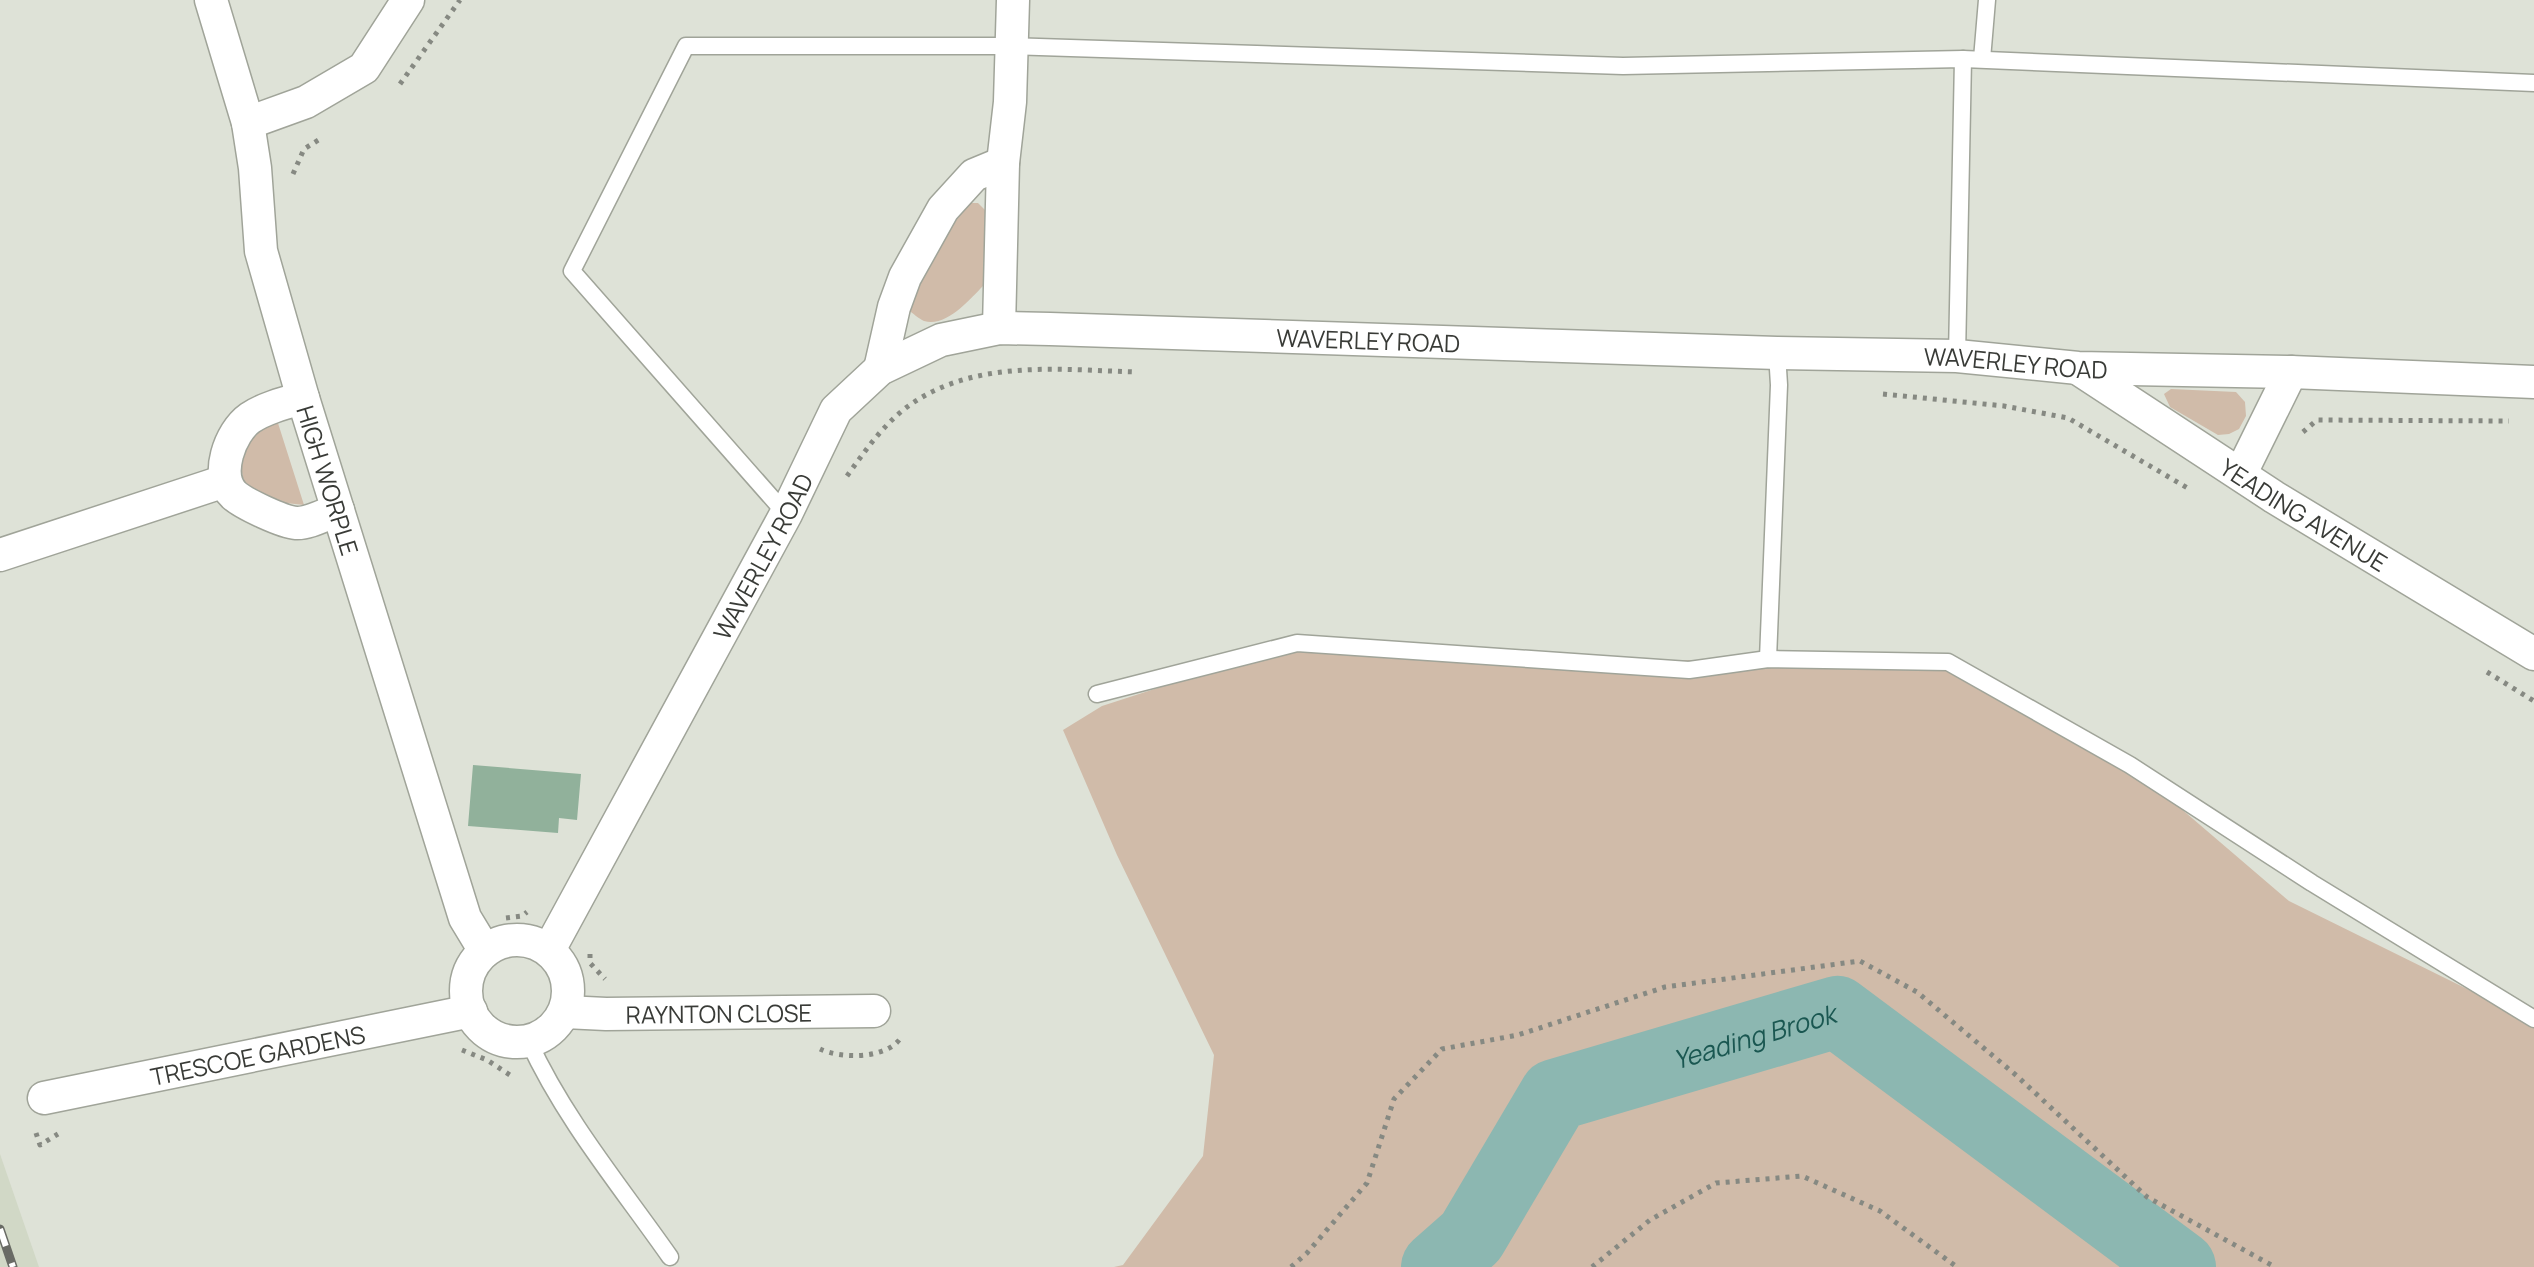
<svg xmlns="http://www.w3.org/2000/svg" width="2534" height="1267" font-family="Manrope,sans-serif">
	<rect width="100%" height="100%" fill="#dee2d7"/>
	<path fill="#d1d8c6" d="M0 1154 39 1267H0Z"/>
	<g fill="#d0bba9">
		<path d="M963 203H978L986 211 983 286C970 299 946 328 924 321 919 319 913 313 908 310L919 269Z"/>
		<path d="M2171 389 2236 392 2245 402 2246 416 2239 429 2229 434 2218 435 2170 407 2164 394Z"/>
		<path d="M277 420 304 505 277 502 245 485C234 447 247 439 277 420Z"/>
		<path d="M1297 643 1536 659 1948 662 2130 765 2289 901 2534 1022V1267H1114L1123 1265 1203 1156 1214 1055 1117 855 1063 730 1102 706Z"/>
	</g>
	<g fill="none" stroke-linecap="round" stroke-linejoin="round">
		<path stroke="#8cb7b1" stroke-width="72" id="s1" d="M1437 1267 1471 1237 1555 1095 1837 1012 2180 1267"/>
	</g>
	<path fill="#91b19b" d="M473 765 581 774 577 820 559 818 558 833 468 826Z"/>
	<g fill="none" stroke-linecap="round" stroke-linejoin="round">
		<g stroke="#a0a499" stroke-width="19">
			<g id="lane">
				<path d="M1982 59 1987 0"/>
				<path d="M1957 356 1963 59"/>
				<path d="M786 514 572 271 686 46H1011L1623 66 1963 59 2534 83"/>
				<path d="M1768 659 1779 385 1777 353"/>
				<path d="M1097 694 1297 643 1689 670 1768 659 1948 662 2130 765 2312 883 2534 1019"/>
				<path d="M529 1042C565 1120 621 1187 670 1257"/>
			</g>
		</g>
		<g stroke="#a0a499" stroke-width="35">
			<g id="street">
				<path id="s2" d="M211 0 248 123 255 168 261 251 303 398 465 918 485 951"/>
				<path d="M248 123 306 102 364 68 408 0"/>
				<path d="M999 328 1003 163 1010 102 1013 0"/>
				<path d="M880 369 894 307 905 277 943 209 974 175 1003 163"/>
				<path id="s3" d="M2079 369 2274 497 2534 654"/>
				<path d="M303 398C285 403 265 408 250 418 230 432 214 476 234 495 244 504 283 522 296 523 308 524 326 514 338 510"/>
				<path d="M2241 473 2291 372"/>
				<path d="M0 555 225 481"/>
				<circle cx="517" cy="991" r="51"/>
				<path id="s4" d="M549 950 786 514 836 410 880 369 941 340 999 328 1050 329 1777 353 1957 356 2078 368 2291 372 2534 382"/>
				<path id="s5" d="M565 1012 606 1014 874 1011"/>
				<path id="s6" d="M44 1098 471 1011"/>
			</g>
		</g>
		<g stroke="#868982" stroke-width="5" stroke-dasharray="4 6" stroke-linecap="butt">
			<path d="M400 84 460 0"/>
			<path d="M293 174 304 149 320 139"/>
			<path d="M1883 394 2004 406 2068 418 2191 490"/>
			<path d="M2303 432 2317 420 2509 421"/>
			<path d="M847 476C865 451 882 426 907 407 974 358 1060 370 1137 372"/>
			<path d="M2487 672 2534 701"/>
			<path d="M506 918 522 916 527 912"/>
			<path d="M590 954V963L605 979"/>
			<path d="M820 1049C841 1059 885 1059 900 1039"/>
			<path d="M462 1050 487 1060 513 1077"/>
			<path d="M36 1133 40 1145 58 1134"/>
			<path d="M1291 1267 1307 1253 1367 1183 1394 1099 1442 1049 1518 1035 1665 987 1860 961 1917 992 2017 1076 2147 1197 2275 1267"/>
			<path d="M1592 1267 1650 1220 1716 1183 1802 1176 1880 1211 1957 1267"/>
		</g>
		<use href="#lane" stroke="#fff" stroke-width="16"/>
		<use href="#street" stroke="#fff" stroke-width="32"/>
		<g stroke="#696b65" stroke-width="9">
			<path id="rail" d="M0 1229 13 1267"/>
		</g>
		<use href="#rail" stroke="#fff" stroke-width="6" stroke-dasharray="18" stroke-linecap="butt"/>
	</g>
	<g text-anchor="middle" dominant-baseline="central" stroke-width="6" stroke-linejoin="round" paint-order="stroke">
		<g font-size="24" fill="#393b37" stroke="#fff">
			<text stroke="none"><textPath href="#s4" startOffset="1168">WAVERLEY ROAD</textPath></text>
			<text stroke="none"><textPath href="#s4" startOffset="1816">WAVERLEY ROAD</textPath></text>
			<text stroke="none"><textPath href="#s2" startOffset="496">HIGH WORPLE</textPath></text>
			<text stroke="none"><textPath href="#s3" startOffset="268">YEADING AVENUE</textPath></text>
			<text stroke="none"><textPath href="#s4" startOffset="448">WAVERLEY ROAD</textPath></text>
			<text stroke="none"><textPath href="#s5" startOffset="154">RAYNTON CLOSE</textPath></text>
			<text stroke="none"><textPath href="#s6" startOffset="218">TRESCOE GARDENS</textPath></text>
		</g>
		<g font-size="26" font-style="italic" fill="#1a5751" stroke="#fff">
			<text stroke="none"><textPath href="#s1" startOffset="418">Yeading Brook</textPath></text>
		</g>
	</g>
</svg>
